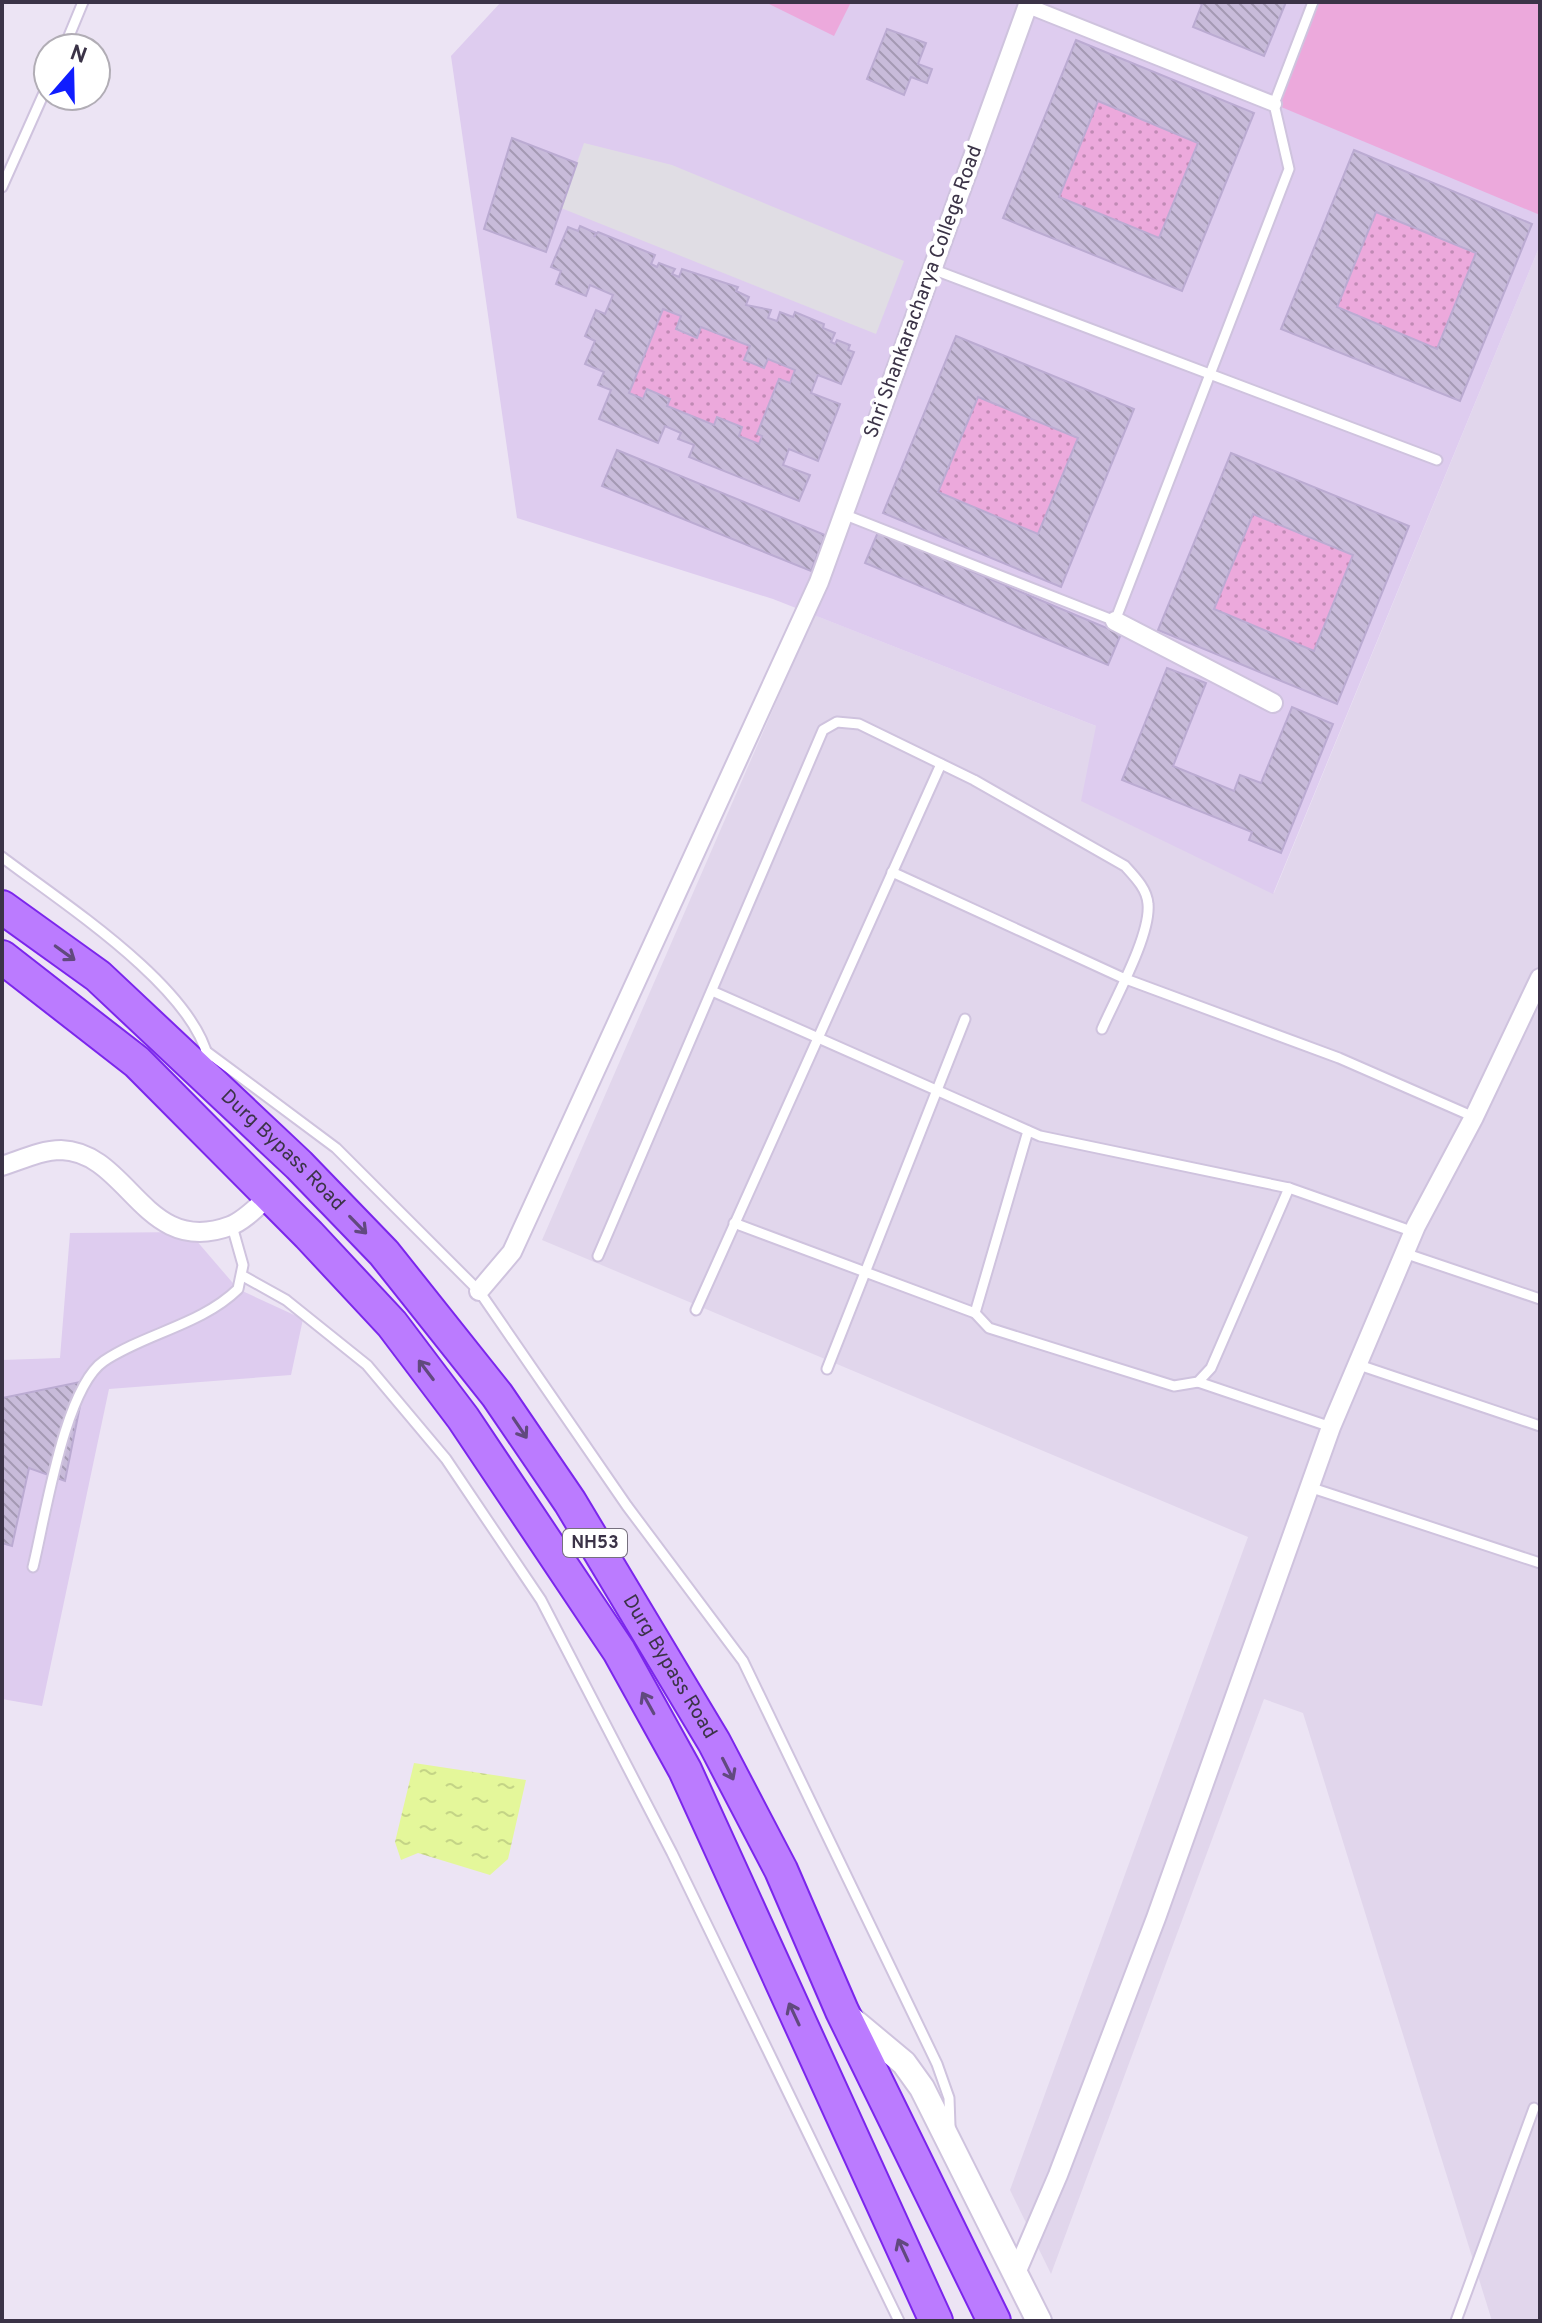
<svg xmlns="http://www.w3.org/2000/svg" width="1542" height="2323" font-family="Overpass,sans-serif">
	<defs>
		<pattern id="garden-dots" width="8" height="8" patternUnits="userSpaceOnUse" patternTransform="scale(2)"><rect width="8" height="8" fill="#eca9dc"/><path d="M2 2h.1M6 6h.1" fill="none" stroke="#c08ab4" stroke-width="1.8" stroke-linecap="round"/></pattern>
		<pattern id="water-ripples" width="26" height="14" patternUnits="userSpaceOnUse" patternTransform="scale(2)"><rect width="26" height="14" fill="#e4f79a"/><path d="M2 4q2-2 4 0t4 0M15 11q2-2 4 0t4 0" fill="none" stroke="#c4d486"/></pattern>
		<pattern id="building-back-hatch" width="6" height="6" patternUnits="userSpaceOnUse" patternTransform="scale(2)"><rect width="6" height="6" fill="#c8bbda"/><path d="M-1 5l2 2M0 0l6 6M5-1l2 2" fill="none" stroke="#a499b3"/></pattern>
	</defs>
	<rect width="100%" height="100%" fill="#ece4f4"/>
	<path fill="#e1d6ec" d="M1540 245V2321H1492L1303 1713 1264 1699 1051 2274 1010 2190 1248 1537 542 1240 814 615 1096 726 1274 893Z"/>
	<g fill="#deccef">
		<path d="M501 2H1540V245L1273 894 1081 801 1096 726 773 599 517 518 451 56Z"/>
		<path d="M189 1232 238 1289 303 1319 291 1375 109 1389 42 1706 2 1699V1360L60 1358 70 1233Z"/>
	</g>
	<g fill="#eca9dc">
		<path d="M765 2H851L834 36Z"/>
		<path d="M1313 2H1540V215L1274 104Z"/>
	</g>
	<g fill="url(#garden-dots)">
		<path d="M1098 101 1198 143 1159 238 1059 197Z"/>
		<path d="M1376 212 1476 253 1437 349 1337 307Z"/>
		<path d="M663 309 681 316 676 330 696 338 701 327 750 346 745 360 763 368 768 359 795 370 790 383 779 379 757 433 762 436 759 444 739 436 742 427 714 425 667 406 670 399 647 390 643 399 629 393Z"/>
		<path d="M978 397 1078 438 1038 534 938 492Z"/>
		<path d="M1253 514 1353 555 1314 651 1214 609Z"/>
	</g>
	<path fill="#e0dde4" d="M584 143 672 165 904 261 876 334 561 208Z"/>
	<path fill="url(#water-ripples)" d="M414 1763 526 1780 508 1859 490 1875 418 1853 401 1860 395 1842Z"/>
	<g fill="url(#building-back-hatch)" stroke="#bbabd2" stroke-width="2" fill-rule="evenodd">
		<path d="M1196 2H1286L1264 56 1193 27 1202 4Z"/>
		<path d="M887 29 926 43 918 64 932 69 927 83 911 77 904 95 867 79Z"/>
		<path d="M1076 40 1254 113 1182 291 1003 218ZM1098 101 1198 143 1159 238 1059 197Z"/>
		<path d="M512 138 577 163 546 252 484 229Z"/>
		<path d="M1354 150 1532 224 1460 401 1281 329ZM1376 212 1476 253 1437 349 1337 307Z"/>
		<path d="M580 226 596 233 594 237 598 232 655 255 651 264 657 267 659 263 675 269 672 274 679 277 682 269 738 287 736 291 749 297 746 305 771 310 768 318 777 321 780 312 793 317 795 312 824 324 823 328 835 333 831 342 835 344 837 340 850 345 848 350 854 352 841 384 818 375 811 393 840 404 818 461 789 449 783 465 810 475 799 501 689 457 694 445 678 439 681 433 665 426 658 443 599 419 611 390 598 385 604 372 585 364 595 341 585 336 596 310 605 314 613 295 590 285 586 296 556 284 561 271 551 267 568 227 578 231ZM663 309 681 316 676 329 697 338 701 327 750 346 744 360 764 368 768 359 795 370 790 383 779 379 757 434 762 436 759 444 739 436 742 427 717 417 714 425 667 406 670 399 647 389 643 399 629 393Z"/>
		<path d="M956 336 1134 409 1061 587 883 513ZM978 397 1078 438 1038 534 938 492Z"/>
		<path d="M617 450 825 535 811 571 602 486Z"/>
		<path d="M1231 453 1409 526 1337 704 1158 630ZM1253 514 1353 555 1314 651 1214 609Z"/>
		<path d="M878 532 1121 634 1108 665 865 563Z"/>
		<path d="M1167 668 1206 683 1173 766 1234 791 1240 775 1261 783 1292 707 1333 724 1281 853 1249 840 1252 832 1122 780Z"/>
		<path d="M85 1381 65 1481 29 1468 12 1546 2 1543V1398Z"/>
	</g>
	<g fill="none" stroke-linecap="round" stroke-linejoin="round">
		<g stroke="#cfc3de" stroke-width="13">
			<g id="service">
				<path d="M64 48 83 2"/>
				<path d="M2 187 48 84"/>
				<path d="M932 269 1437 460"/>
				<path d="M843 514 1115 621 1289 169 1274 104 1313 2"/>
				<path d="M2 857C61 902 191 985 208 1058"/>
				<path d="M892 872 1123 978 1339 1058 1474 1117"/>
				<path d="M712 991 1040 1136 1289 1188 1414 1232"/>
				<path d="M207 1052 336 1148 479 1291 627 1506 743 1661 937 2064 949 2098 950 2126"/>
				<path d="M1028 1131 975 1313 989 1328 1174 1386 1198 1382 1211 1368 1289 1188"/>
				<path d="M734 1223 975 1313"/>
				<path d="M1407 1254 1540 1299"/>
				<path d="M598 1256 823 730 837 722 859 724 974 780 1125 866C1135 877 1147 889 1148 904 1151 935 1115 999 1102 1029"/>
				<path d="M243 1276 286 1300 367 1365 446 1459 541 1600 672 1853 899 2321"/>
				<path d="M696 1310 941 764"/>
				<path d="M1359 1365 1540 1426"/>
				<path d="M827 1369 965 1019"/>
				<path d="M1198 1382 1331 1427"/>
				<path d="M1309 1487 1540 1563"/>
				<path d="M33 1567C45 1519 64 1388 104 1361 146 1333 201 1325 238 1289L243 1265 232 1226"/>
				<path d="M1456 2321 1534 2108"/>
			</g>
		</g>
		<g stroke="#cfc3de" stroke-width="18">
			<path id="pedestrian" d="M1028 6 1274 104"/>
		</g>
		<g stroke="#cfc3de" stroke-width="22">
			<g id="minor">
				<path d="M1115 621 1273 703"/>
				<path d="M2 1166C21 1160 41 1150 61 1150 129 1152 144 1258 230 1226 244 1221 258 1206 269 1196"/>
				<path d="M479 1291 512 1252 819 582 1029 2"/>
				<path d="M1016 2273 1058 2175 1156 1918 1331 1427 1416 1226 1474 1117 1540 978"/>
			</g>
		</g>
		<g stroke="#cfc3de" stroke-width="28">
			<path id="tertiary" d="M844 2013 904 2063 922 2088 1039 2321"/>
		</g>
		<g stroke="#7b26ec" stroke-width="36">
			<g id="trunk">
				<path id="s1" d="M2 907 98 976 299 1165 384 1253 497 1395 570 1502 714 1742 781 1870 842 2011 994 2321"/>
				<path d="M2 957 137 1062 309 1235 392 1324 463 1418 619 1651 685 1770 936 2321"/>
			</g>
		</g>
		<use href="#service" stroke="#fff" stroke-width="9"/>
		<use href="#pedestrian" stroke="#fff" stroke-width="14"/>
		<use href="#minor" stroke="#fff" stroke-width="18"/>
		<use href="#tertiary" stroke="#fff" stroke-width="24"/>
		<use href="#trunk" stroke="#bb7bff" stroke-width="32"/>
	</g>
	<defs><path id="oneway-shaft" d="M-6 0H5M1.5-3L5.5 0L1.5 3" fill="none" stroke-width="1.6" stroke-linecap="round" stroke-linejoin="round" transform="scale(2)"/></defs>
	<g stroke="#61497e">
		<use href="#oneway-shaft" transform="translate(65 953) rotate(36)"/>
		<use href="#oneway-shaft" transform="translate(358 1225) rotate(46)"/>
		<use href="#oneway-shaft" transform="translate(426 1370) rotate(-127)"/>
		<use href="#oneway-shaft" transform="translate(520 1428) rotate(56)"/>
		<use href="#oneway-shaft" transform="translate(648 1703) rotate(-119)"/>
		<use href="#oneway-shaft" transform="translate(728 1769) rotate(63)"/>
		<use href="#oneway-shaft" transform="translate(794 2014) rotate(-115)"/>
		<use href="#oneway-shaft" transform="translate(903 2250) rotate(-115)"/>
	</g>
	<g text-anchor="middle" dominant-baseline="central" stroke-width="8" stroke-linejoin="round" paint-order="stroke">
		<rect fill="#fff" stroke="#76707e" stroke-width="2" x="563" y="1529" width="64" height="28" rx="6"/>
		<g font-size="18" font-weight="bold" fill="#3b3347">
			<text x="595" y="1543">NH53</text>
		</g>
		<g font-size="20" fill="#3b3347" stroke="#fff">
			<text transform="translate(924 292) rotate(-70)">Shri Shankaracharya College Road</text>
			<text stroke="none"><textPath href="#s1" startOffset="372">Durg Bypass Road</textPath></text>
			<text stroke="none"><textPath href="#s1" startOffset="1020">Durg Bypass Road</textPath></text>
		</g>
	</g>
	<rect width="1542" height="2323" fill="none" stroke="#3b3347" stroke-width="8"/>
	<g transform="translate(72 72) rotate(20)"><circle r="38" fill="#ffffff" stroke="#b1adb5" stroke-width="2"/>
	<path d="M0-6L14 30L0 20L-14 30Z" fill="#101dff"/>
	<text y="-12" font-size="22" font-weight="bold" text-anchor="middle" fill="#3b3347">N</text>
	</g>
</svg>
